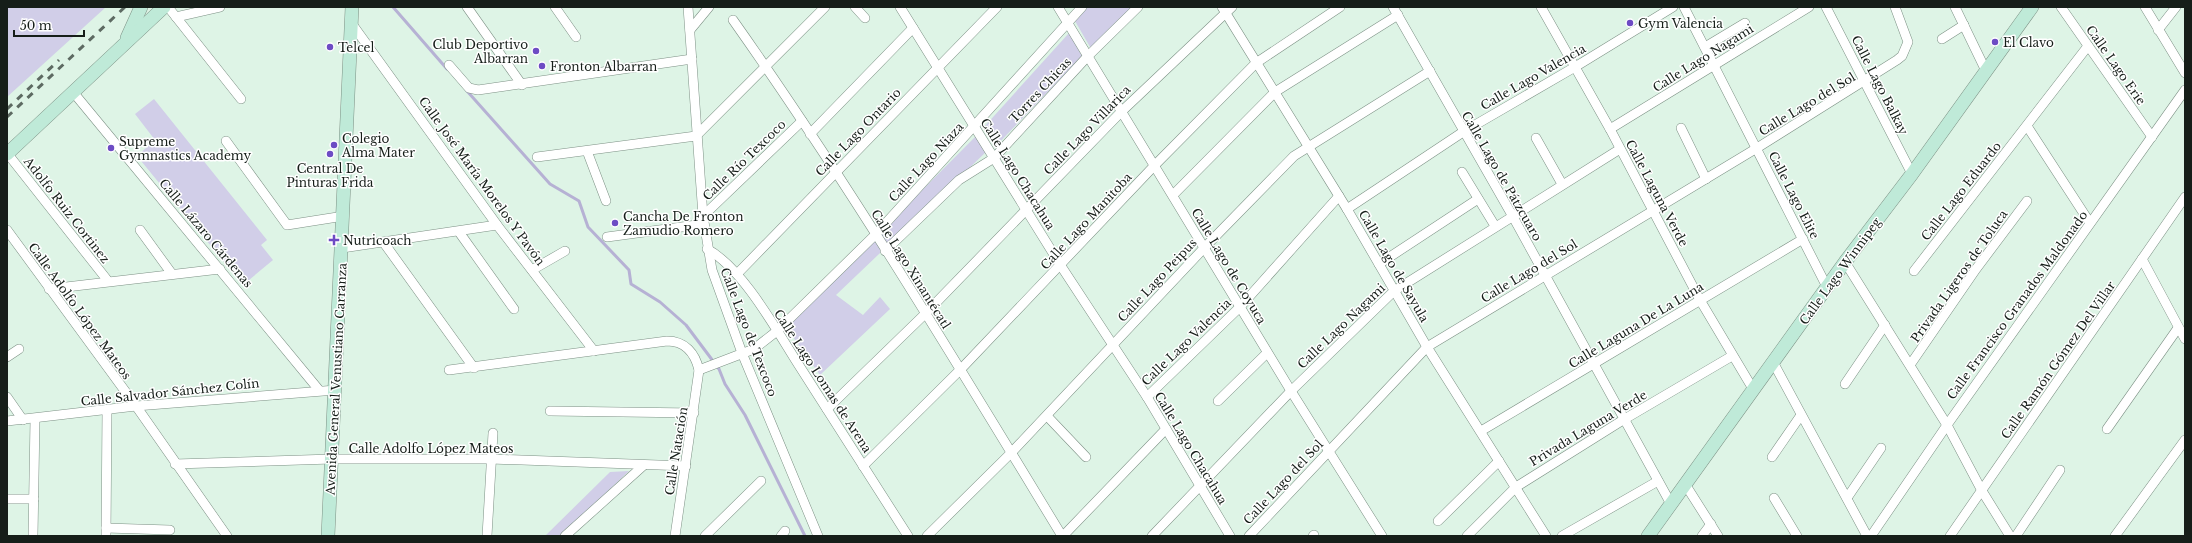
<svg xmlns="http://www.w3.org/2000/svg" width="2192" height="543" font-family="'Libre Baskerville',serif">
	<rect width="100%" height="100%" fill="#def4e6"/>
	<g fill="#d1cee8">
		<path d="M7 7H106L7 97Z"/>
		<path d="M1088 7H1136L1093 52 1075 21Z"/>
		<path d="M1069 33 1082 56 995 147 984 127Z"/>
		<path d="M154 99 267 240 261 245 273 260 243 285 137 156 155 140 135 114Z"/>
		<path d="M976 136 986 152 836 295 863 315 880 297 890 309 820 375 786 327Z"/>
		<path d="M629 471 561 536H545L610 472Z"/>
	</g>
	<g fill="none" stroke-linecap="round" stroke-linejoin="round">
		<g stroke="#b6b1d4" stroke-width="3">
			<path d="M393 7 447 69"/>
			<path d="M467 91 550 184 579 201 588 227 629 270 631 284 660 302 686 325 719 369 725 384 745 415 805 536"/>
		</g>
		<g stroke="#7d9185" stroke-width="10">
			<g id="street">
				<path d="M168 7 176 17 220 7"/>
				<path d="M467 7 522 85"/>
				<path d="M555 7 576 37"/>
				<path d="M688 7 703 216 712 270 742 353 818 536"/>
				<path d="M855 7 865 18"/>
				<path d="M900 7 1061 266 1147 397 1230 536"/>
				<path d="M1058 7 1291 391 1382 536"/>
				<path d="M1222 7 1347 209 1427 347 1546 536"/>
				<path d="M1393 7 1512 215 1671 504"/>
				<path d="M1541 7 1610 129 1700 300 1753 389"/>
				<path d="M1684 7 1827 287"/>
				<path d="M1826 7 1912 174"/>
				<path d="M1955 7 1986 71"/>
				<path d="M2061 7 2152 137"/>
				<path d="M2145 7 2185 73"/>
				<path d="M176 17 241 99"/>
				<path d="M733 20C851 187 956 362 1062 536"/>
				<path d="M352 24 497 225 594 351"/>
				<path d="M690 30 709 7"/>
				<path d="M2158 30 2176 7"/>
				<path d="M1942 39 1964 25"/>
				<path d="M1705 47 1745 23"/>
				<path d="M449 65 469 88 478 90 692 59"/>
				<path d="M73 92 319 390"/>
				<path d="M2027 126 2090 223"/>
				<path d="M1681 128 1706 179"/>
				<path d="M1610 129 1809 7"/>
				<path d="M810 134 913 28"/>
				<path d="M1536 138 1562 184"/>
				<path d="M226 141 287 225 344 216"/>
				<path d="M587 151 606 201"/>
				<path d="M7 153 108 281"/>
				<path d="M537 157 696 136 825 7"/>
				<path d="M1462 172 1495 226"/>
				<path d="M1173 195 1275 92 1398 15"/>
				<path d="M1347 209 1463 132 1575 67 1673 7"/>
				<path d="M703 216 802 121"/>
				<path d="M7 230 136 406 227 536"/>
				<path d="M140 230 172 274"/>
				<path d="M459 232 514 309"/>
				<path d="M607 237 704 224"/>
				<path d="M384 243 474 368"/>
				<path d="M342 248 497 225"/>
				<path d="M707 249C743 268 778 333 800 367 836 423 872 480 908 536"/>
				<path d="M885 251 959 180 994 158 1087 57 1138 7"/>
				<path d="M2142 259 2185 339"/>
				<path d="M1845 262 1947 425 1982 491 2010 536"/>
				<path d="M1379 264 1478 199"/>
				<path d="M532 270 565 251"/>
				<path d="M1914 271 2088 46"/>
				<path d="M737 274 997 7"/>
				<path d="M49 289 220 269"/>
				<path d="M7 357 19 349"/>
				<path d="M1773 362 1867 536"/>
				<path d="M1910 365 1976 269 2027 201"/>
				<path d="M449 370 667 341C685 341 695 353 699 370L675 536"/>
				<path d="M699 370 754 349 777 331 875 235 1082 7"/>
				<path d="M1845 384 1885 325"/>
				<path d="M7 397 23 420"/>
				<path d="M1147 397 1240 307 1339 196"/>
				<path d="M1218 401 1267 353"/>
				<path d="M827 409 925 314 1122 111 1232 7"/>
				<path d="M550 411 694 413"/>
				<path d="M1047 416 1086 457"/>
				<path d="M7 421 136 406 336 390"/>
				<path d="M2107 429 2178 328"/>
				<path d="M1481 431 1803 239"/>
				<path d="M1772 457 1801 415"/>
				<path d="M175 464 332 459H491L686 466"/>
				<path d="M863 466 961 369 1154 166 1256 63 1340 7"/>
				<path d="M1685 484 1718 536"/>
				<path d="M1774 498 1797 536"/>
				<path d="M1847 498 1881 448"/>
				<path d="M7 499H34"/>
				<path d="M1438 521 1499 461"/>
				<path d="M106 528 170 530"/>
				<path d="M33 536 35 419"/>
				<path d="M106 536 107 410"/>
				<path d="M487 536 493 433"/>
				<path d="M565 536 644 465"/>
				<path d="M705 536 761 481"/>
				<path d="M781 536 785 531"/>
				<path d="M927 536 1011 453 1205 247 1294 156 1430 71"/>
				<path d="M1063 536 1166 429"/>
				<path d="M1152 536 1291 391 1394 291 1620 149"/>
				<path d="M1249 536 1427 347 1757 148 1897 60 1902 56 1908 42 1895 7"/>
				<path d="M1313 536 1314 535"/>
				<path d="M1467 536 1516 487 1623 420 1732 356"/>
				<path d="M1562 536 1658 481"/>
				<path d="M1702 536 1711 524"/>
				<path d="M1871 536 1947 425 2185 90"/>
				<path d="M1950 536 2185 197"/>
				<path d="M2016 536 2060 470"/>
				<path d="M2115 536 2185 440"/>
			</g>
		</g>
		<g stroke="#7d9185" stroke-width="14">
			<g id="secondary">
				<path d="M127 38 141 7"/>
				<path d="M7 154 164 7"/>
				<path d="M328 536 352 7"/>
				<path d="M1648 536 1845 262 1912 174 2032 7"/>
			</g>
		</g>
		<use href="#street" stroke="#fff" stroke-width="9"/>
		<use href="#secondary" stroke="#bfead8" stroke-width="13"/>
		<g stroke="#5d6a62" stroke-width="3" stroke-dasharray="7 7" stroke-linecap="butt">
			<path d="M7 109 59 60"/>
			<path d="M7 117 125 7"/>
		</g>
	</g>
	<g fill="#6d4bc4" stroke="#fff" stroke-width="1.5">
		<circle cx="1630" cy="23" r="4"/>
		<circle cx="1995" cy="42" r="4"/>
		<circle cx="330" cy="47" r="4"/>
		<circle cx="536" cy="51" r="4"/>
		<circle cx="542" cy="66" r="4"/>
		<circle cx="334" cy="145" r="4"/>
		<circle cx="111" cy="148" r="4"/>
		<circle cx="330" cy="154" r="4"/>
		<circle cx="615" cy="223" r="4"/>
		<path d="M332 234h4v4h4v4h-4v4h-4v-4h-4v-4h4z"/>
	</g>
	<g text-anchor="middle" dominant-baseline="central" stroke-width="3" stroke-linejoin="round" paint-order="stroke">
		<g font-size="12" fill="#161e19" stroke="#fff" text-anchor="start">
			<text x="1638" y="23">Gym Valencia</text>
			<text x="2003" y="42">El Clavo</text>
			<text x="528" y="44" text-anchor="end">Club Deportivo<tspan x="528" dy="14">Albarran</tspan></text>
			<text x="338" y="47">Telcel</text>
			<text x="550" y="66">Fronton Albarran</text>
			<text x="342" y="138">Colegio<tspan x="342" dy="14">Alma Mater</tspan></text>
			<text x="119" y="141">Supreme<tspan x="119" dy="14">Gymnastics Academy</tspan></text>
			<text x="330" y="168" text-anchor="middle">Central De<tspan x="330" dy="14">Pinturas Frida</tspan></text>
			<text x="623" y="216">Cancha De Fronton<tspan x="623" dy="14">Zamudio Romero</tspan></text>
			<text x="343" y="240">Nutricoach</text>
		</g>
		<g font-size="12" fill="#161e19" stroke="#fff">
			<text transform="translate(1703 58) rotate(-32)">Calle Lago Nagami</text>
			<text transform="translate(2116 65) rotate(55)">Calle Lago Erie</text>
			<text transform="translate(1533 77) rotate(-30)">Calle Lago Valencia</text>
			<text transform="translate(1880 85) rotate(63)">Calle Lago Balkay</text>
			<text transform="translate(1040 90) rotate(-47)">Torres Chicas</text>
			<text transform="translate(1807 104) rotate(-31)">Calle Lago del Sol</text>
			<text transform="translate(1087 130) rotate(-46)">Calle Lago Villarica</text>
			<text transform="translate(858 132) rotate(-46)">Calle Lago Ontario</text>
			<text transform="translate(744 160) rotate(-44)">Calle Río Texcoco</text>
			<text transform="translate(926 162) rotate(-47)">Calle Lago Niaza</text>
			<text transform="translate(1018 174) rotate(58)">Calle Lago Chacahua</text>
			<text transform="translate(1502 176) rotate(60)">Calle Lago de Pátzcuaro</text>
			<text transform="translate(482 181) rotate(54)">Calle José María Morelos Y Pavón</text>
			<text transform="translate(1961 191) rotate(-52)">Calle Lago Eduardo</text>
			<text transform="translate(1657 193) rotate(62)">Calle Laguna Verde</text>
			<text transform="translate(1794 195) rotate(63)">Calle Lago Elite</text>
			<text transform="translate(67 210) rotate(52)">Adolfo Ruiz Cortinez</text>
			<text transform="translate(1086 221) rotate(-47)">Calle Lago Manitoba</text>
			<text transform="translate(206 233) rotate(50)">Calle Lázaro Cárdenas</text>
			<text transform="translate(1229 266) rotate(59)">Calle Lago de Coyuca</text>
			<text transform="translate(1394 266) rotate(60)">Calle Lago de Sayula</text>
			<text transform="translate(911 269) rotate(58)">Calle Lago Xinantécatl</text>
			<text transform="translate(1529 271) rotate(-31)">Calle Lago del Sol</text>
			<text transform="translate(1840 271) rotate(-54)">Calle Lago Winnipeg</text>
			<text transform="translate(1959 276) rotate(-55)">Privada Ligeros de Toluca</text>
			<text transform="translate(1157 280) rotate(-47)">Calle Lago Peipus</text>
			<text transform="translate(2017 305) rotate(-54)">Calle Francisco Granados Maldonado</text>
			<text transform="translate(80 311) rotate(54)">Calle Adolfo López Mateos</text>
			<text transform="translate(1636 325) rotate(-31)">Calle Laguna De La Luna</text>
			<text transform="translate(1341 326) rotate(-44)">Calle Lago Nagami</text>
			<text transform="translate(749 332) rotate(69)">Calle Lago de Texcoco</text>
			<text transform="translate(1186 342) rotate(-44)">Calle Lago Valencia</text>
			<text transform="translate(2058 360) rotate(-55)">Calle Ramón Gómez Del Villar</text>
			<text transform="translate(336 379) rotate(-87)">Avenida General Venustiano Carranza</text>
			<text transform="translate(823 381) rotate(57)">Calle Lago Lomas de Arena</text>
			<text transform="translate(170 392) rotate(-6)">Calle Salvador Sánchez Colín</text>
			<text transform="translate(1588 428) rotate(-31)">Privada Laguna Verde</text>
			<text x="431" y="448">Calle Adolfo López Mateos</text>
			<text transform="translate(1191 448) rotate(59)">Calle Lago Chacahua</text>
			<text transform="translate(676 451) rotate(-81)">Calle Natación</text>
			<text transform="translate(1283 482) rotate(-47)">Calle Lago del Sol</text>
		</g>
	</g>
	<rect width="2192" height="543" fill="none" stroke="#161e19" stroke-width="16"/>
	<path d="M14 30v6h70v-6" fill="none" stroke="#161e19" stroke-width="2"/>
	<text x="20" y="30" font-size="12" fill="#161e19" stroke="#ffffff" stroke-width="3" paint-order="stroke">50 m</text>
</svg>
